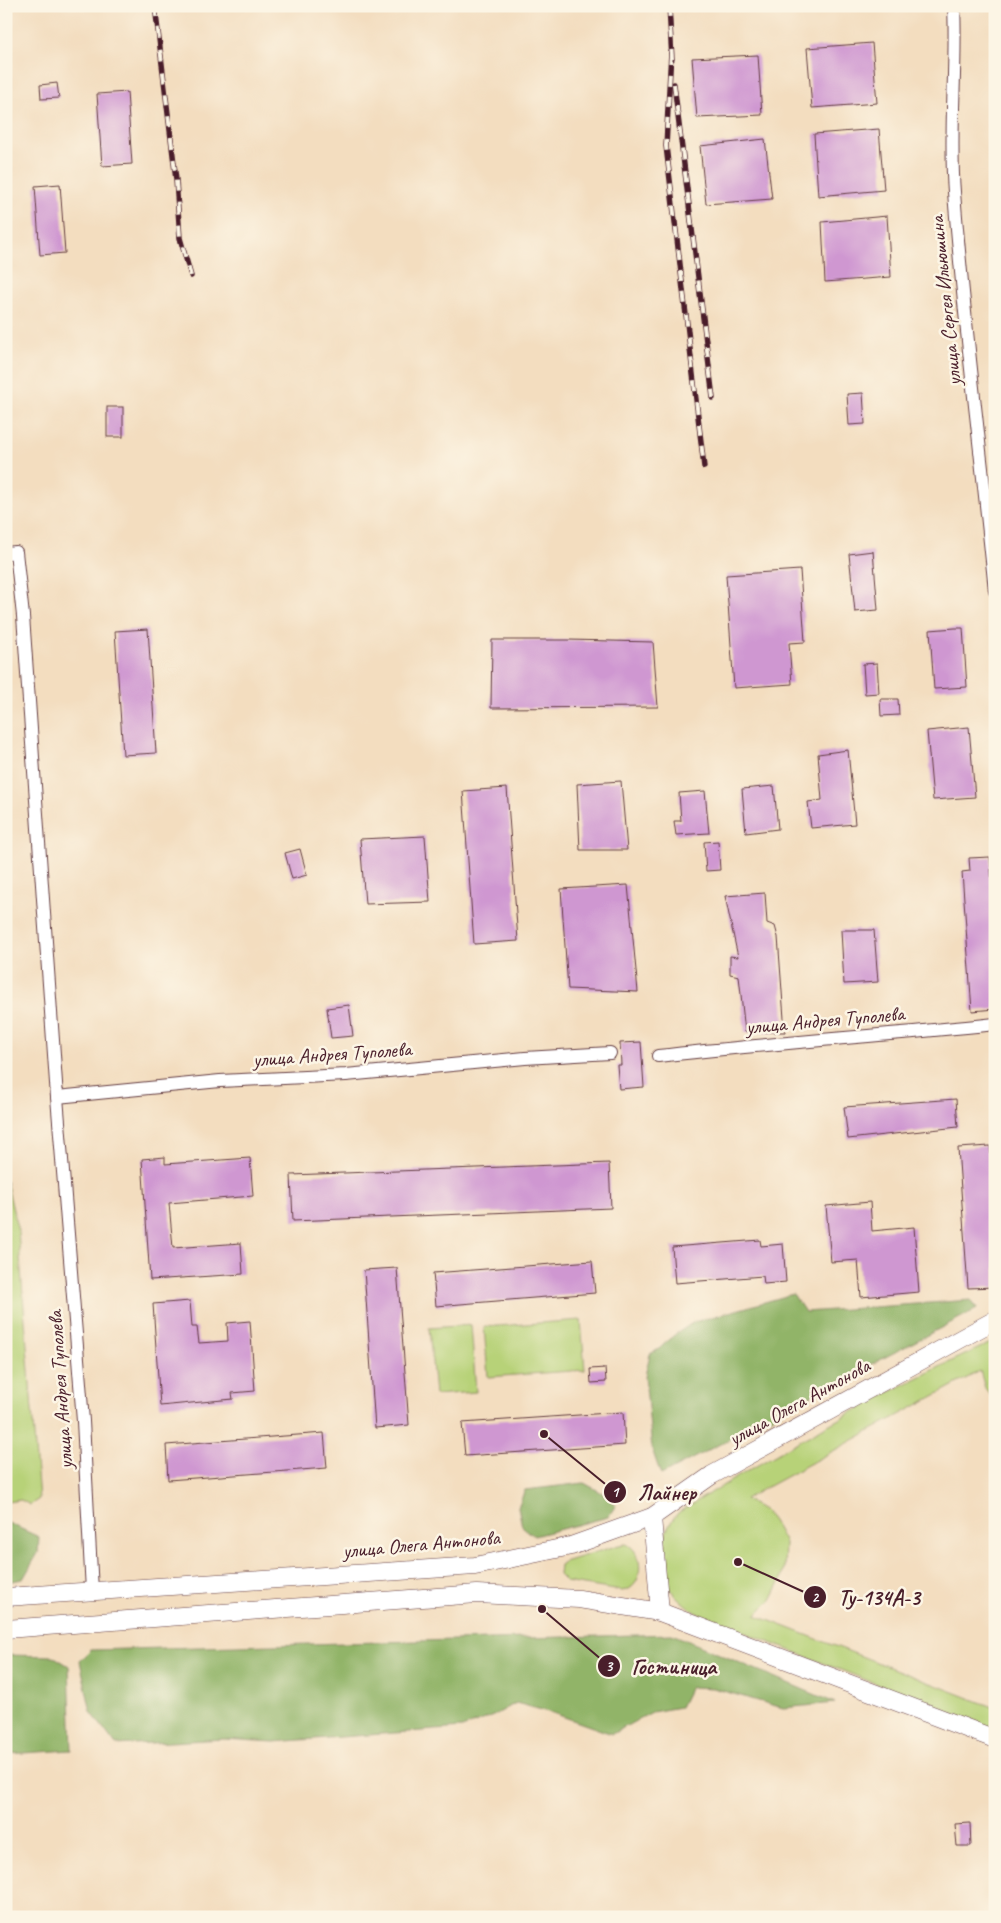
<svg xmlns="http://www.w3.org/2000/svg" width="1001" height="1923" font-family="Caveat,sans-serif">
	<rect width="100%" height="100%" fill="#fcf5e5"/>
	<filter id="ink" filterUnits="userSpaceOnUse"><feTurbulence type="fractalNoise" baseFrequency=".02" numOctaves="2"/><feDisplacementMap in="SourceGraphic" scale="10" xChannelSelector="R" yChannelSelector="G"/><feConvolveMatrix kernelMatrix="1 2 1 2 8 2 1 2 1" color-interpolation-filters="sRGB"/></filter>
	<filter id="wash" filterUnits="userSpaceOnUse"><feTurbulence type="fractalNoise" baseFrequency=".0096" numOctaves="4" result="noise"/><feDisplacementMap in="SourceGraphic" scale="20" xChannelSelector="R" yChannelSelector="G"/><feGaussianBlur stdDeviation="1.12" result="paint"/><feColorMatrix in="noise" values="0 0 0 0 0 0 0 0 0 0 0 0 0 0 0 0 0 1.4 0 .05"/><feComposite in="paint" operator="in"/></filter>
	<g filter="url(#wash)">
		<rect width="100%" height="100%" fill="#f3ddbf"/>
		<g fill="#b7d278" stroke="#807852">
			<path d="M6 1181 18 1231 39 1499 30 1505 21 1500 6 1502Z"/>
			<path d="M581 1320 585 1370 488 1377 484 1327Z"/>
			<path d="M471 1325 476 1392 435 1395 429 1328Z"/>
			<path d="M995 1341V1401L985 1388 980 1371 745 1499 765 1511 773 1521 785 1543 784 1569 781 1580 771 1600 755 1615 995 1708V1730L702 1616C692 1610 682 1603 674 1594 655 1571 658 1533 679 1512 781 1450 886 1390 995 1341Z"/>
			<path d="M626 1544C645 1551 645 1590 621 1591L566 1582 559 1575 560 1565 564 1562 619 1545Z"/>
		</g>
		<g fill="#91b468" stroke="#6e6a4a">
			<path d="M793 1294 805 1312 971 1300 977 1309 661 1475 652 1449 645 1376 650 1354 659 1349 673 1336 694 1322Z"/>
			<path d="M584 1483 608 1496 616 1505 608 1517 534 1536 522 1526 518 1507 525 1490Z"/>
			<path d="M6 1522 39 1537 38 1553 23 1579 6 1582Z"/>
			<path d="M672 1634 835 1703 783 1708 713 1688 690 1687 680 1707 652 1712 612 1734 553 1713 516 1703 493 1716 462 1728 274 1742 224 1739 116 1745 91 1712 80 1661 91 1650Z"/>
			<path d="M6 1655 53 1656 69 1666 72 1750 6 1754Z"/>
		</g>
		<g id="blocks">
			<g fill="#cf97d1">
				<path d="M872 43 877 103 812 108 807 48Z"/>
				<path d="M758 55 762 115 697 118 692 58Z"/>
				<path d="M57 83 59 98 41 99 40 85Z"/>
				<path d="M127 92 132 164 102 166 97 94Z"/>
				<path d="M879 129 884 190 818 196 814 134Z"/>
				<path d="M765 139 772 199 706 204 700 146Z"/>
				<path d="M60 184 65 253 40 255 35 186Z"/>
				<path d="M887 216 891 277 825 282 822 222Z"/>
				<path d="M863 393 865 424 849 425 847 394Z"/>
				<rect x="107" y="407" width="16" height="30"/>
				<path d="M873 551 878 610 855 612 849 554Z"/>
				<path d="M800 570 805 642 789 643 792 684 734 688 726 575Z"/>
				<path d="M955 628H963L967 687 934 689 930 630Z"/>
				<path d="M148 629 156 753 123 755 115 631Z"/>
				<path d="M492 640H569L653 642 658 707 491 708Z"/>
				<path d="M877 663 879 693 865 694 863 664Z"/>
				<path d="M880 699H898L899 715 881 716Z"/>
				<path d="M969 727 975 797 933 800 927 731Z"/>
				<path d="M848 750 855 824 811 828 808 802 822 800 818 754Z"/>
				<path d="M621 781 627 850H580L577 784Z"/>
				<path d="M774 786 778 829 746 833 742 789Z"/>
				<path d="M507 788 518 941 474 944 463 791Z"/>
				<path d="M705 791 709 833 676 835 674 821H681L679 793Z"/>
				<path d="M425 836 430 902 365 904 360 839Z"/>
				<path d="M718 841 720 870 706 871 704 842Z"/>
				<path d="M300 849 307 875 292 879 285 853Z"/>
				<path d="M990 857 995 927V1009L972 1011 962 872 970 871 969 858Z"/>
				<path d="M628 885 638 992 568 989 561 889Z"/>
				<path d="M765 893 767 923 775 926 778 937 785 1032H745L739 976 730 974V956L738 957 725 896Z"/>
				<path d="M841 930H874L878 982 844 984Z"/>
				<path d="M349 1005 353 1036 331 1038 327 1008Z"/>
				<path d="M641 1042 644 1087 619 1089 617 1065H621L620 1043Z"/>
				<path d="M956 1099 958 1127 848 1139 844 1107Z"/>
				<path d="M990 1146 995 1205V1287L968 1288 958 1148Z"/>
				<path d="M165 1157V1164L250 1158 253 1196 169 1203 173 1248 241 1243 243 1274 150 1280 142 1159Z"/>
				<path d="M609 1163 611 1208 293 1221 291 1175Z"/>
				<path d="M870 1202 872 1231 914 1227 919 1292 861 1297 858 1260 831 1262 826 1206Z"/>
				<path d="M760 1240 761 1246 783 1244 786 1282 764 1284 763 1276 675 1283 672 1247Z"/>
				<path d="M592 1261 595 1293 436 1306 433 1273Z"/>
				<path d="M397 1268 409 1425 375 1428 364 1270Z"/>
				<path d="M190 1301 192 1327H197L199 1343 228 1341 227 1323 250 1321 255 1391 232 1393 233 1399 160 1406 153 1304Z"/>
				<path d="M605 1368 606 1382 591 1383 590 1369Z"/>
				<path d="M623 1412 625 1445 465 1456 462 1423Z"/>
				<path d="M324 1433 327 1468 168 1480 166 1445Z"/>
				<path d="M970 1823 971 1846H957L955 1824Z"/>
			</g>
		</g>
	</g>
	<g filter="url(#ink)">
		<use href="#blocks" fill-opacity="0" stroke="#633c41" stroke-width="1"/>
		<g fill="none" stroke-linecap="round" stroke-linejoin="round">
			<g stroke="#633c41" stroke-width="14">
				<g id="street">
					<path d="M954 6C957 68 949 130 954 192 964 325 982 458 995 591"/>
					<path d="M6 553 16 552 23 616 57 1097 83 1421 92 1591"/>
					<path d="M658 1056C770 1043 883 1036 995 1024"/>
					<path d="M57 1097 220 1081 346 1075 525 1058 610 1053"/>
				</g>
			</g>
			<g stroke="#633c41" stroke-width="19">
				<g id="secondary">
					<path d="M652 1517 660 1612"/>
					<path d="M6 1597 475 1566 571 1546 652 1517 712 1475 995 1320"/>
					<path d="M6 1629 477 1594 579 1599 660 1612 995 1739"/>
				</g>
			</g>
			<use href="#street" stroke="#fff" stroke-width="12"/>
			<use href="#secondary" stroke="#fff" stroke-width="18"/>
			<g stroke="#4a1f2b" stroke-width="5.5">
				<g id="rail">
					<path d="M155 6 176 180 180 238 191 276"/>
					<path d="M669 6 672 59"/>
					<path d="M671 52 666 146 704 467"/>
					<path d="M674 84 713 398"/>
				</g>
			</g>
			<use href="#rail" stroke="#fcf5e5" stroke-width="4" stroke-dasharray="11" stroke-linecap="butt"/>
		</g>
	</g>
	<g text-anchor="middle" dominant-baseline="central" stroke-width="5" stroke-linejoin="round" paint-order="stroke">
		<g font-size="21" fill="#4a1f2b" stroke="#fcf5e5">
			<text transform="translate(945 301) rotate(-96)">улица Сергея Ильюшина</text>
			<text transform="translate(825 1020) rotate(-5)">улица Андрея Туполева</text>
			<text transform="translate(332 1054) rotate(-4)">улица Андрея Туполева</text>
			<text transform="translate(60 1390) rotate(-94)">улица Андрея Туполева</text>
			<text transform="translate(799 1402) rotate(-29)">улица Олега Антонова</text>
			<text transform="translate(421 1544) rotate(-5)">улица Олега Антонова</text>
		</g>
	</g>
	<path fill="none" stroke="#4a1f2b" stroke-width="2" d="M544 1434L615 1492M738 1562L815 1597M542 1609L609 1666"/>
	<g fill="#4a1f2b" stroke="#fcf5e5" stroke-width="2">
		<circle cx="544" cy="1434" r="5"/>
		<circle cx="738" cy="1562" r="5"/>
		<circle cx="542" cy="1609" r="5"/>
		<circle cx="615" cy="1492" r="12"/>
		<circle cx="815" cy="1597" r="12"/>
		<circle cx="609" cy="1666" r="12"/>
	</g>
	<g font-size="15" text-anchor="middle" font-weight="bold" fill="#fff">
		<text x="615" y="1497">1</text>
		<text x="815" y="1602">2</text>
		<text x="609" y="1671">3</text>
	</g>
	<g font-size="22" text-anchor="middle" font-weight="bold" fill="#4a1f2b" stroke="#fcf5e5" stroke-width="5" stroke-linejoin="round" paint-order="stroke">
		<text x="667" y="1500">Лайнер</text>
		<text x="879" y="1605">Ту-134А-3</text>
		<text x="674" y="1674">Гостиница</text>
	</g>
	<rect width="1001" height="1923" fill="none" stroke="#fcf5e5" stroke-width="25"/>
</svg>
